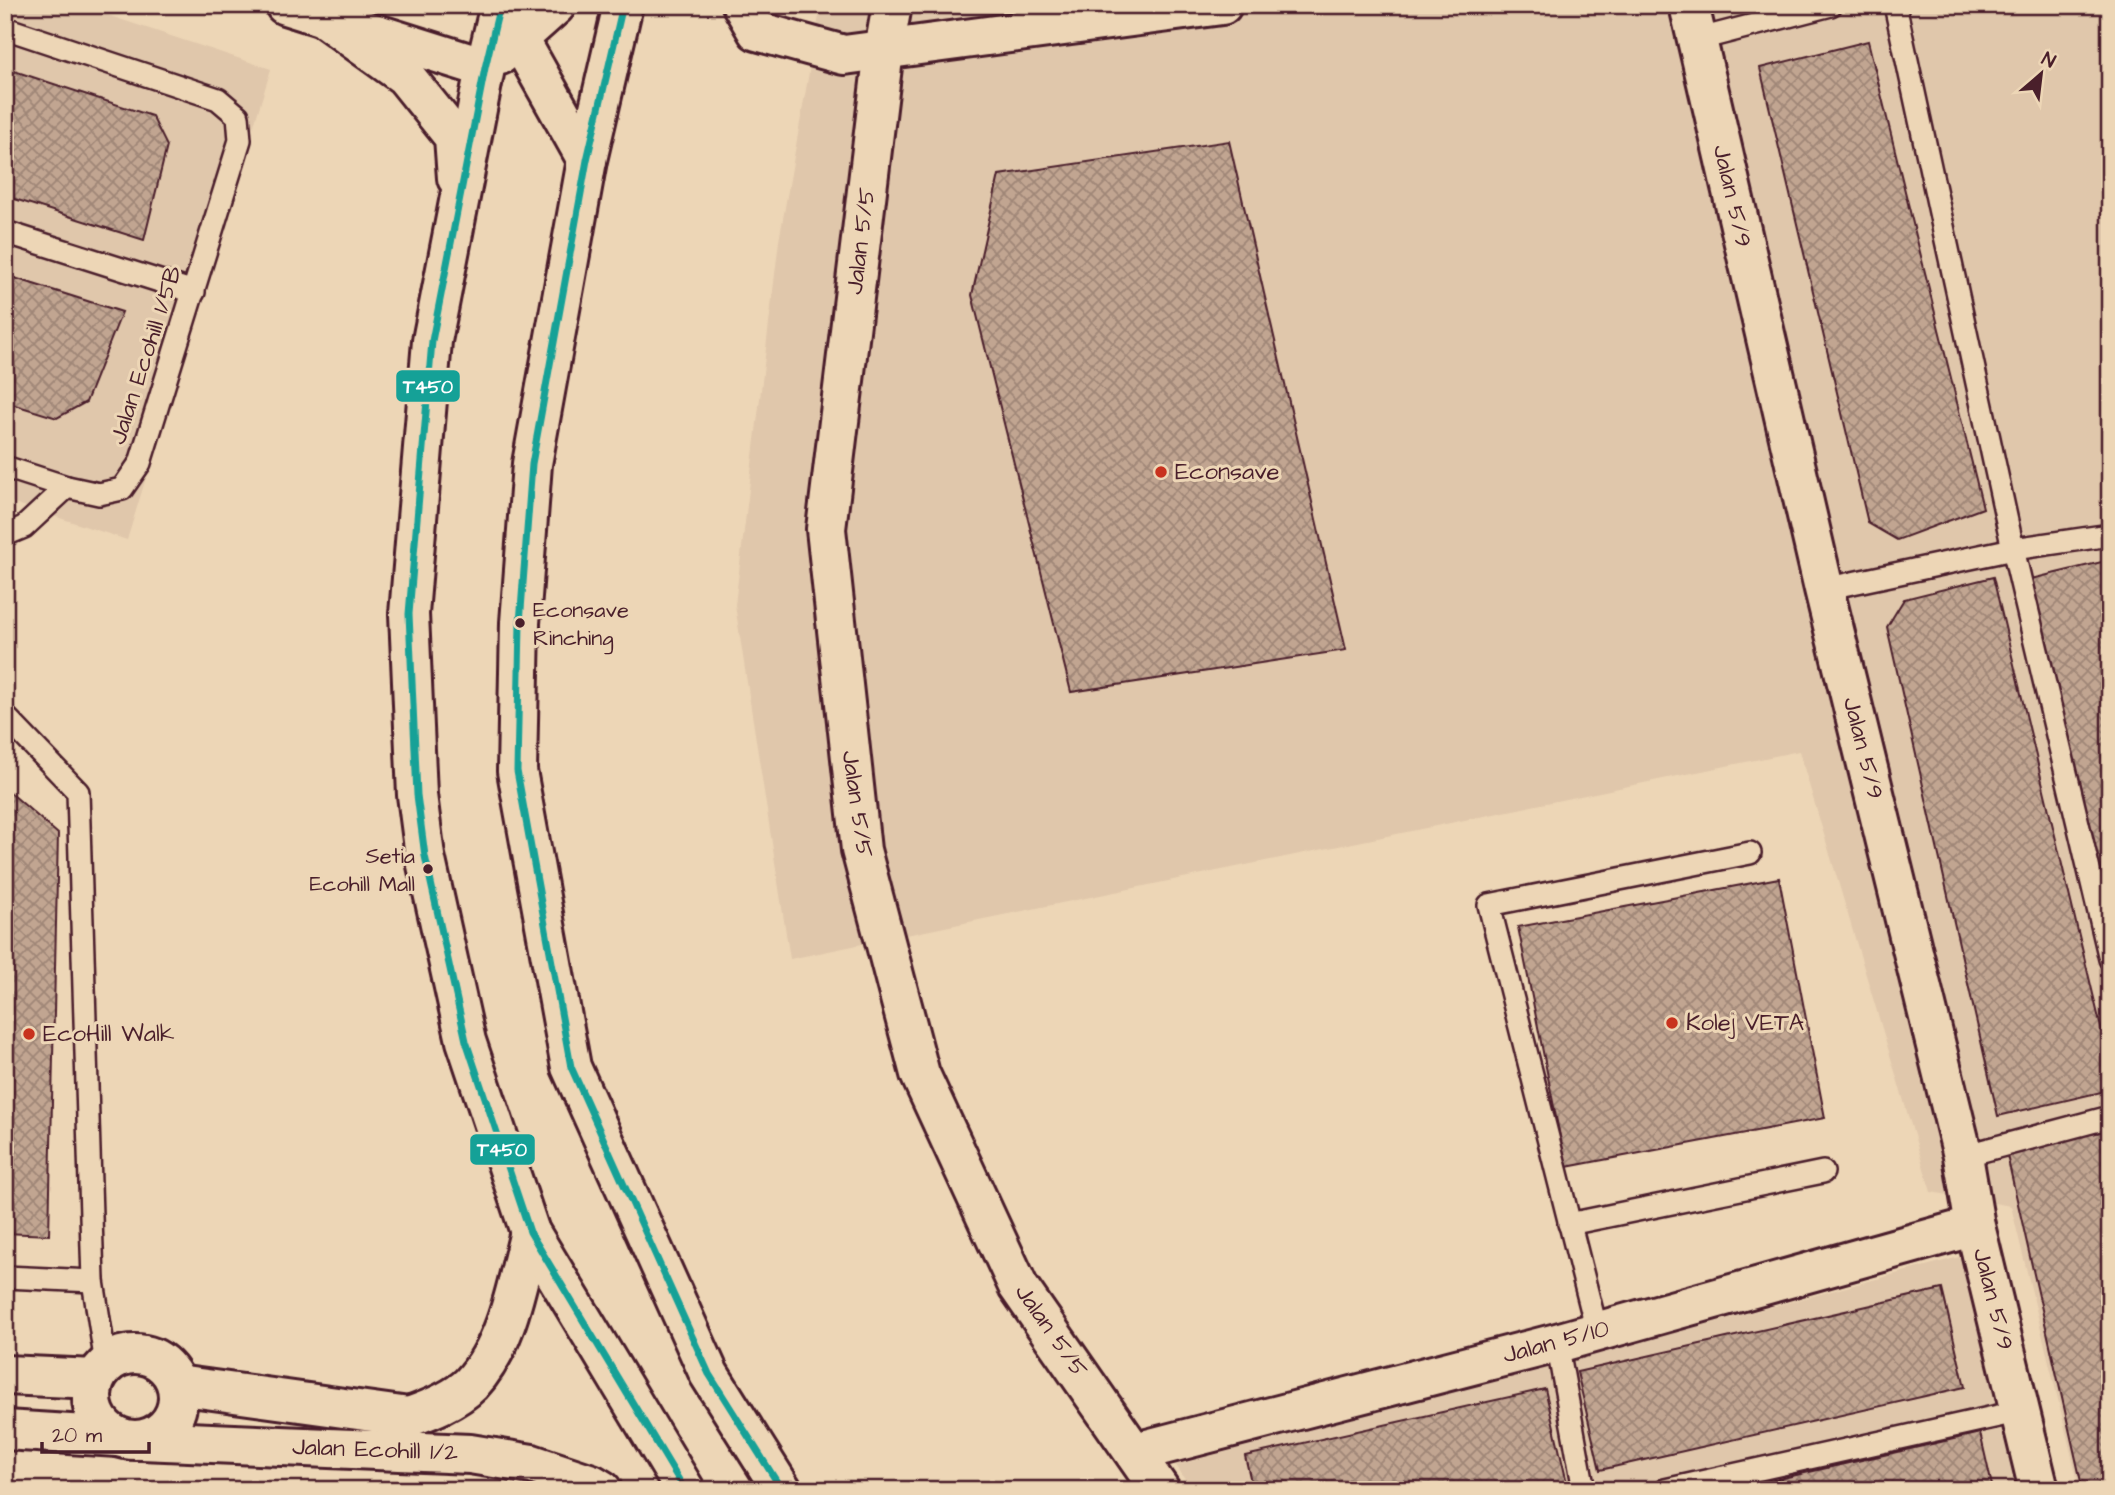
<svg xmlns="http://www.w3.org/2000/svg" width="2115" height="1495" font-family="'Architects Daughter',sans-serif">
	<defs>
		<pattern id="building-cross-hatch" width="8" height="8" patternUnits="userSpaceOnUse" patternTransform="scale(1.75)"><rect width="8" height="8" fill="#c1a591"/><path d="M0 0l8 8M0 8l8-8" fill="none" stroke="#9f8677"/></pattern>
	</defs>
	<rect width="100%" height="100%" fill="#edd6b6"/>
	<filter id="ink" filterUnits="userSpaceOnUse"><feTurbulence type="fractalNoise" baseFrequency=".0143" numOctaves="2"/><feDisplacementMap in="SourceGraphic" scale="14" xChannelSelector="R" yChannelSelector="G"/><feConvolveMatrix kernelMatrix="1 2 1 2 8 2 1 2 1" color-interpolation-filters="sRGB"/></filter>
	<g filter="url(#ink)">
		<g fill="#e0c7ab">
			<path d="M5 5H77L271 69 127 540 5 500Z"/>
			<path d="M821 5H2110V1490H2080L2011 1206 1931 1192 1799 751 790 959 735 605 779 241Z"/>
			<path d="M1963 1256 2017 1490H1192L1176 1465Z"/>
		</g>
		<g fill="url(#building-cross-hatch)" stroke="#4a1f2b" stroke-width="2">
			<path d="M1738 5H1773L1739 13Z"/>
			<path d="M1868 41 1983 508 1897 540 1868 523 1760 68Z"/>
			<path d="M5 68 152 116 167 146 144 240 5 196Z"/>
			<path d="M1229 141 1346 650 1071 692 972 295 999 175Z"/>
			<path d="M5 275 122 312 86 402 57 418 5 402Z"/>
			<path d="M2110 560V920L2031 579Z"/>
			<path d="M1993 577 2110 1065V1090L1998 1116 1887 627 1904 599Z"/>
			<path d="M5 788 58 834 49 1235 5 1233Z"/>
			<path d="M1779 878 1825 1118 1566 1167 1518 927Z"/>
			<path d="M2110 1130V1490H2089L2082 1486 2006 1151Z"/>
			<path d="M1942 1289 1965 1387 1600 1470 1577 1372Z"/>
			<path d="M1545 1389 1568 1487 1556 1490H1253L1245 1456Z"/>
			<path d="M1980 1433 1993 1490H1730Z"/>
		</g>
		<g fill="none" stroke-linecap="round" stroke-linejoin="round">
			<g stroke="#4a1f2b" stroke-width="26">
				<g id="service">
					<path d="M1895 5 2013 549 2110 959"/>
					<path d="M5 28 218 99 238 116 240 140 140 463 122 489 99 494 67 487 5 467"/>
					<path d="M1696 40 1831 5"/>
					<path d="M5 232 194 292"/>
					<path d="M5 535 24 527 67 487"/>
					<path d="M1824 589 2013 549 2110 535"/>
					<path d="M5 716 78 792 93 1281 106 1364"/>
					<path d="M1963 1156 2110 1117"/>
					<path d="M1569 1224 1823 1172"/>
					<path d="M5 1277 93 1281"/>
					<path d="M1597 1331 1489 905 1750 853"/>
					<path d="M1557 1343 1584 1490"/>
					<path d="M1665 1490 2021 1411"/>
				</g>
			</g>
			<g stroke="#4a1f2b" stroke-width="44">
				<g id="minor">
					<path d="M742 5 757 31 844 55 1222 5"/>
					<path d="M892 5 884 50 826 529 861 850 920 1074 1018 1286 1160 1490"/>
					<path d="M1689 5 1824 589 1963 1156 1975 1226 2039 1490"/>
					<path d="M1136 1452 1557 1343 1975 1226"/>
				</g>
			</g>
			<g stroke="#4a1f2b" stroke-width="44">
				<g id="tertiary">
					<path d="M285 5 485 68"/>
					<circle cx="135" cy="1397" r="43"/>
					<path d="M5 1375 95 1379"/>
					<path d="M177 1385 409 1417C429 1410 455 1400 471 1384 508 1344 517 1283 530 1232"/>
					<path d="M5 1430 118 1437"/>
					<path d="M142 1440 470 1454 532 1464 592 1484 602 1490"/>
				</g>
			</g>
			<g stroke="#4a1f2b" stroke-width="44">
				<g id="primary">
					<path d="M500 5 485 68 432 341 409 614 417 795 425 856 466 1041 530 1232 685 1490"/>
					<path d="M500 5 587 160"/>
					<path d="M623 5 587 160 532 464 520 623 517 771 571 1067 709 1374 782 1490"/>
					<path d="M327 20 405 76 454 137 457 178"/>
					<path d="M500 55 556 5"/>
				</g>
			</g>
			<use href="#service" stroke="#edd6b6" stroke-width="21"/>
			<use href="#minor" stroke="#edd6b6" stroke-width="38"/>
			<use href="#tertiary" stroke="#edd6b6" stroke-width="38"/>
			<use href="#primary" stroke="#edd6b6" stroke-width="38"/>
			<g stroke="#edd6b6" stroke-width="12">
				<g id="bus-1">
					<path d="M500 5 485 68 432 341 409 614 417 795 425 856 466 1041 530 1232 685 1490"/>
					<path d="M623 5 587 160 532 464 520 623 517 771 571 1067 709 1374 782 1490"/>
				</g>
			</g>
			<use href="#bus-1" stroke="#15a197" stroke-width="7"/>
		</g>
	</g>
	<g fill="#c8321e" stroke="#edd6b6" stroke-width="2.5">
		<circle cx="1161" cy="472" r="7"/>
		<circle cx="1672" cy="1023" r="7"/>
		<circle cx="29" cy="1034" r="7"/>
	</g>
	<g fill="#4a1f2b" stroke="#edd6b6" stroke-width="2.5">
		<circle cx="520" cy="623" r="6"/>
		<circle cx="428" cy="869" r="6"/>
	</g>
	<g text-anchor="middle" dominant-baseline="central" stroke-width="6" stroke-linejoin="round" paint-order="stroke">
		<g font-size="22" fill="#4a1f2b" stroke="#edd6b6" text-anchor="start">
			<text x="533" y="610">Econsave<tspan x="533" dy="28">Rinching</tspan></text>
			<text x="415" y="856" text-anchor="end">Setia<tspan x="415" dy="28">Ecohill Mall</tspan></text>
		</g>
		<g font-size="24" fill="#4a1f2b" stroke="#edd6b6">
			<text transform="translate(1732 196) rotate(77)">Jalan 5/9</text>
			<text transform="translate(861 241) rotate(-83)">Jalan 5/5</text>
			<text transform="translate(146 355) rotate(-72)">Jalan Ecohill 1/5B</text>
			<text transform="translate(1863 748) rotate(76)">Jalan 5/9</text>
			<text transform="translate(857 804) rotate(82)">Jalan 5/5</text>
			<text transform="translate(1993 1299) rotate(76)">Jalan 5/9</text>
			<text transform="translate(1051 1331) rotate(55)">Jalan 5/5</text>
			<text transform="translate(1556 1342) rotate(-15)">Jalan 5/10</text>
			<text transform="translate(375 1450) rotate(2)">Jalan Ecohill 1/2</text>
		</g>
		<g font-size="24" fill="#4a1f2b" stroke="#edd6b6" text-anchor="start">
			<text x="1175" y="472">Econsave</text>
			<text x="1686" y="1023">Kolej VETA</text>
			<text x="43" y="1034">EcoHill Walk</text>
		</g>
	</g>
	<g stroke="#edd6b6" stroke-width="2.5">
		<rect x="395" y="369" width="66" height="34" rx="7" fill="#15a197"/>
		<rect x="469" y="1133" width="67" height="33" rx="7" fill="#15a197"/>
	</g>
	<g font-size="19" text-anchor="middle" font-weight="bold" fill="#fff">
		<text x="428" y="393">T450</text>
		<text x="502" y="1156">T450</text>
	</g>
	<rect width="2115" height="1495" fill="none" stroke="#edd6b6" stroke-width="28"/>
	<rect x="14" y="14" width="2087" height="1467" fill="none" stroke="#4a1f2b" stroke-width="2.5" filter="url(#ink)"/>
	<g transform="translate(2041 74) rotate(28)" stroke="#edd6b6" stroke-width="5" paint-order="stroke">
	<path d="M0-5L12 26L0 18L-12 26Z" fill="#4a1f2b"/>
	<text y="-10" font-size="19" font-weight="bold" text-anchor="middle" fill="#4a1f2b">N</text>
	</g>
	<path d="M42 1442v10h107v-10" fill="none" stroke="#4a1f2b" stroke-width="3.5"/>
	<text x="52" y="1442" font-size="21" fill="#4a1f2b" stroke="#edd6b6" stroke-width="5" paint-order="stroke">20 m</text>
</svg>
